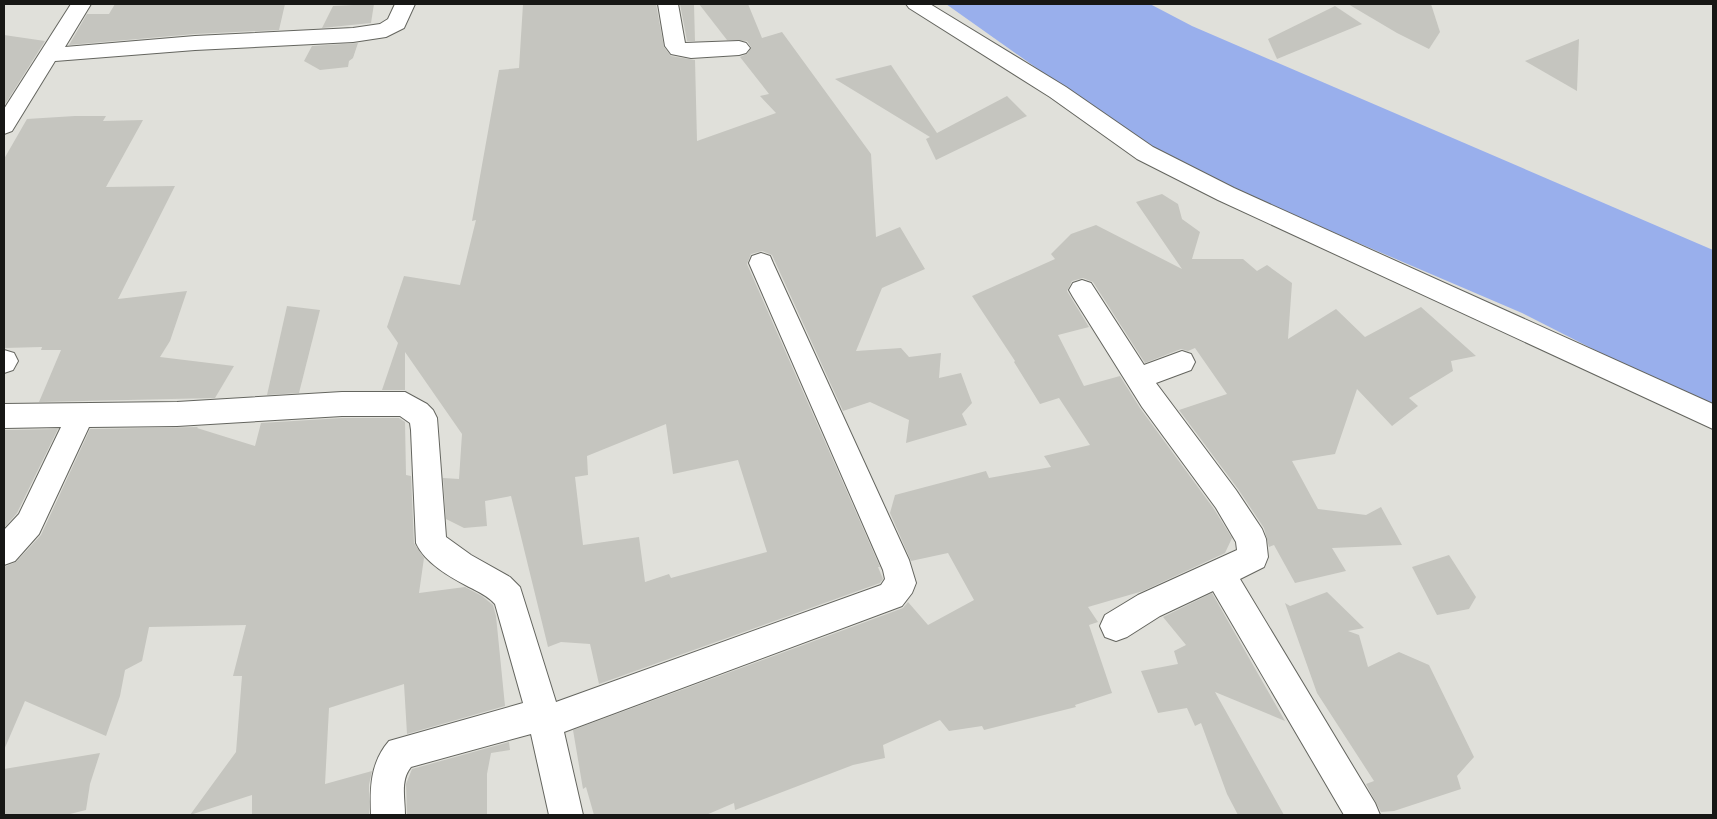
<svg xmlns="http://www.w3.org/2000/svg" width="1717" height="819" font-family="Commissioner,sans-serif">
	<rect width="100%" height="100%" fill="#e0e0da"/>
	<path fill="#99afec" d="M946 4H1150L1192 26 1713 250V410L1522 313 1258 200 1137 139Z"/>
	<g fill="#c5c5bf" fill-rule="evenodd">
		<path d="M115 4H285L279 30 195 34 69 45 87 14H109Z"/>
		<path d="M374 4 371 23 322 28 333 6Z"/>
		<path d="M523 4H656L664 47 671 56 695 60 697 141 776 113 760 96 769 94 740 57 747 54 751 47 747 41 727 40 699 4H748L762 38 782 32 871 154 876 237 900 227 925 269 882 288 856 351 901 348 909 357 941 353 939 378 961 373 972 403 962 414 967 425 906 443 909 420 870 402 843 411 772 255 762 251 751 254 747 264 880 567H878L883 579 880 583 599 684 590 644 561 642 548 647 511 496 485 501 487 526 464 528 446 519 443 478 459 479 462 434 405 352V390H382L398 343 387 327 404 276 460 285 476 220 472 221 499 70 519 68ZM666 424 673 474 738 460 767 552 671 578 669 574 645 582 639 537 583 545 575 477 588 475 587 456Z"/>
		<path d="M680 4H694L695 41H687Z"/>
		<path d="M1348 4H1431L1440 32 1429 49 1397 33Z"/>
		<path d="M1335 6 1362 24 1277 59 1268 39Z"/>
		<path d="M4 35 45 41 4 106Z"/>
		<path d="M1579 39 1577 91 1525 61Z"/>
		<path d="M358 43 353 58 349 61 348 67 320 70 304 61 312 46Z"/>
		<path d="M891 65 937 133 1007 96 1027 116 936 160 926 139 930 137 835 79Z"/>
		<path d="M75 116H106L103 121 143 120 106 187 175 186 118 299 187 291 170 341 160 357 234 366 215 398 39 402 61 350H41L42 347 4 348V159L27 119Z"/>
		<path d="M1162 194 1178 204 1182 219 1200 232 1192 259H1243L1257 271 1267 265 1292 283 1288 339 1336 309 1365 337 1421 307 1476 356 1451 361 1453 371 1409 398 1418 406 1392 426 1357 389 1335 454 1292 461 1318 509 1366 515 1381 507 1402 545 1332 548 1346 571 1295 583 1274 545 1269 547 1264 528 1238 489 1179 410 1227 394 1195 348 1188 351 1181 349 1145 363 1093 282 1083 278 1072 281 1067 291 1089 327 1058 335 1084 386 1120 376 1140 408 1214 509 1232 538 1225 553 1143 591 1088 607 1098 622 1089 625 1112 693 1075 705 1076 707 984 730 982 726 949 731 940 720 883 745 885 758 853 765 735 810 734 803 706 815H594L586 787 583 789 573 730 903 608 908 602 928 625 974 600 948 553 911 561 890 513 895 495 986 471 989 478 1051 467 1044 456 1090 445 1059 398 1040 404 1014 362 1015 361 972 296 1055 259 1051 254 1071 234 1096 225 1182 269 1136 202Z"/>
		<path d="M287 306 320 310 299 393 267 395Z"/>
		<path d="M342 418H399L405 422 406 475 411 476 414 543 424 558 419 593 465 587 482 596 493 605 496 616 505 706 407 734 404 684 329 708 325 784 372 771 369 785V815H252V795L190 815 236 752 242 676H233L246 625 149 627 142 661 125 670 120 696 106 736 25 701 4 750V567L16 562 41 535 90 429 198 427 197 428 255 446 261 423Z"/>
		<path d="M58 429 17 513 4 528V430Z"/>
		<path d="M1449 555 1476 597 1469 609 1437 615 1412 567Z"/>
		<path d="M1327 592 1364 628 1348 631 1359 635 1368 667 1399 652 1429 665 1474 757 1457 776 1461 789 1394 811 1381 812 1366 784 1374 781 1317 693 1285 603 1290 606Z"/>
		<path d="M1212 593 1285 721 1215 692 1284 815H1238L1227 794 1201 723 1195 726 1187 708 1158 713 1141 671 1178 664 1174 651 1186 645 1163 617Z"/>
		<path d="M509 742 510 750 491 753 487 774V815H407L406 784 412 769Z"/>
		<path d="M100 753 90 784 86 810 66 815H4V769Z"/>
	</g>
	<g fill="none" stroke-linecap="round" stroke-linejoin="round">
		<g stroke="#64655f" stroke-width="2">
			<g id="minor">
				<path d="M71 4H91L65 47 195 36 353 28 380 24 388 19 395 4H415L404 28 386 37 353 42 195 50 55 61 12 131 4 134V109Z"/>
				<path d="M658 4H678L685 43 739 41 746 43 750 48 746 53 739 55 691 58 671 54 665 46Z"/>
				<path d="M906 4H930L1066 87 1153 147 1234 188 1713 404V429L1218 200 1137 159 1050 97 909 8Z"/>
				<path d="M761 253 770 256 773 263 909 560 916 583 912 593 902 606 564 732 583 815H549L531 734 411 767C400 780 405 799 405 815H371C370 788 370 763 389 741L523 703 495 604C488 596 479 592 469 587 450 577 425 563 416 543L411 430 410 423 400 416H342L177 426 89 427 39 534 15 561 4 565V530L19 514 61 427 4 428V404L177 402 342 392H405L427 404 433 410 437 418 446 537 471 555 510 577 520 587 556 702 881 585 885 579 883 570 749 263 752 256Z"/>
				<path d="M1082 280 1091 283 1144 365 1182 351 1191 354 1195 362 1191 370 1156 383 1236 490 1262 529 1266 539 1268 557 1264 567 1240 579 1375 803 1380 815H1344L1213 591 1160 616 1127 637 1116 641 1105 637 1100 626 1105 615 1138 595 1237 550 1236 542 1216 508 1142 407 1073 297 1069 290 1073 283Z"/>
				<path d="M4 350 14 353 18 361 13 370 4 373Z"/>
			</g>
		</g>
		<use href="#minor" fill="#fff" fill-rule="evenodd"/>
	</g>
	<rect width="1717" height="819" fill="none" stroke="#171715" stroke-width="10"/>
</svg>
